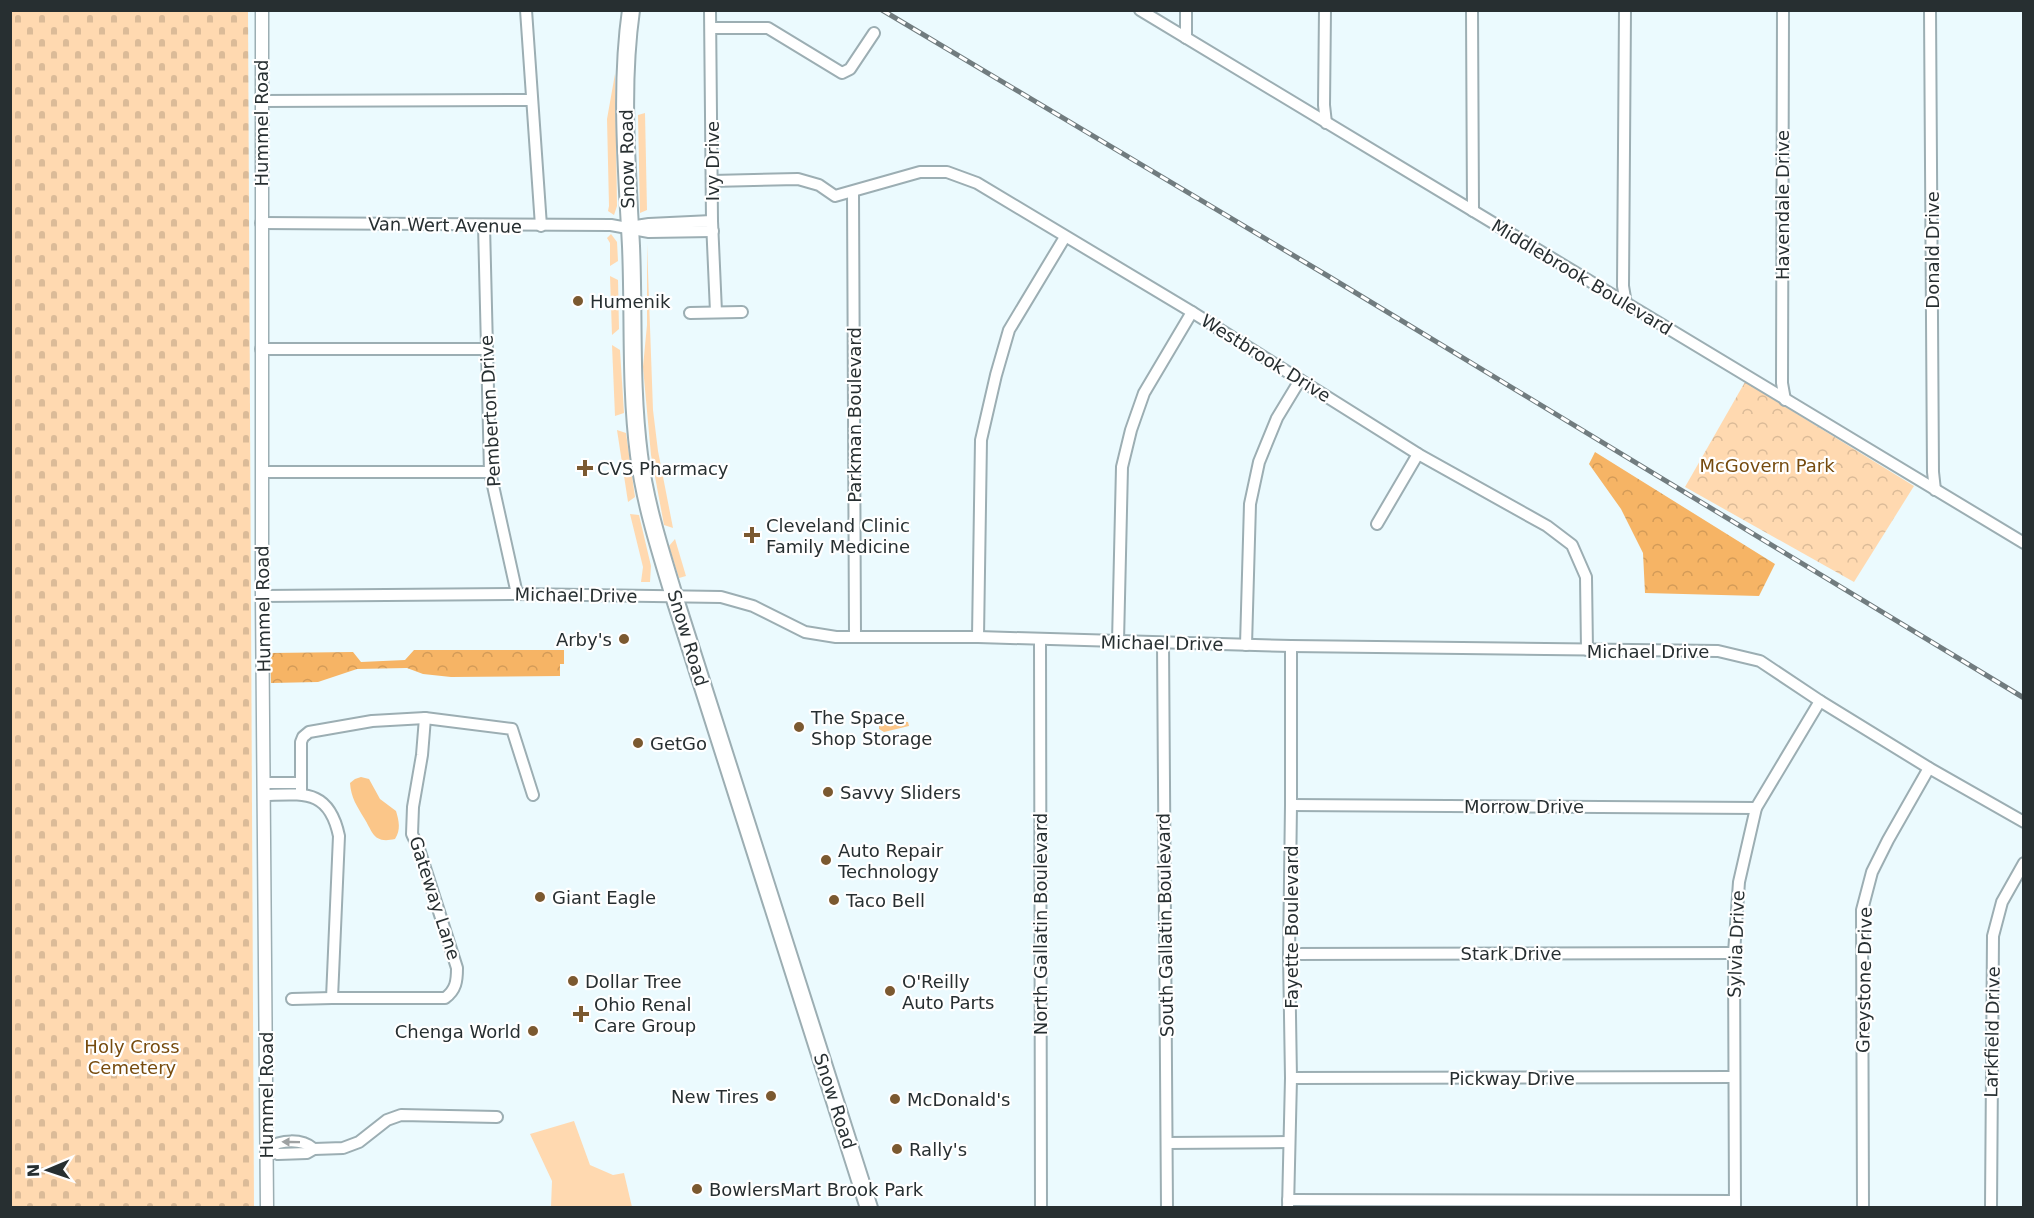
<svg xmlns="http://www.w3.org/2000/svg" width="2034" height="1218" font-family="'DejaVu Sans',sans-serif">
	<defs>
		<pattern id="forest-crowns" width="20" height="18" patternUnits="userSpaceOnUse" patternTransform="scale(1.5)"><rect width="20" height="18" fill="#f6b465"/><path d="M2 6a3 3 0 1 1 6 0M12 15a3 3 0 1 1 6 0" fill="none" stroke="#d39b58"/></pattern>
		<pattern id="cemetery-stones" width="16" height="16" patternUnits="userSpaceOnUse" patternTransform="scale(1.5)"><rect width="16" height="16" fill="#ffd9b0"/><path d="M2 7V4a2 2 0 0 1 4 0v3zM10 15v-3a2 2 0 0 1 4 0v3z" fill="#dbbb98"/></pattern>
		<pattern id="park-crowns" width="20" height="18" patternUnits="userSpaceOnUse" patternTransform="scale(1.5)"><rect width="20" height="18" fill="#ffd9b0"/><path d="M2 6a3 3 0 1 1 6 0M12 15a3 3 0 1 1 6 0" fill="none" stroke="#dbbb98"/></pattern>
	</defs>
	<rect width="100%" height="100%" fill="#ebfafe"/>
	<g fill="#ffd9b0">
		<path d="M615 74 617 206 614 215 608 211 609 206 607 119Z"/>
		<path d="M645 113 647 210 640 213 638 115Z"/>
		<path d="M611 234 617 242 618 261 610 266V243L607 238Z"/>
		<path d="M647 244 653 410 658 451 673 528 664 525 651 455 643 367 647 325Z"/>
		<path d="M610 276 618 280 619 329 612 335Z"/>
		<path d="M612 345 620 350 624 413 615 416Z"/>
		<path d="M617 430 626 433 635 497 628 502Z"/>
		<path d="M630 514 639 515 651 566 650 582H641L643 567Z"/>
		<path d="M675 539 686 576 679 578 669 546Z"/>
		<path d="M574 1121 590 1165 613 1175 624 1173 632 1207H551L552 1181 530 1134Z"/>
	</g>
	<g fill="url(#forest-crowns)">
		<path d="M1595 452 1775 564 1759 596 1645 593 1643 553 1621 509 1589 464Z"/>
		<path d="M414 650H564V664H560V676L451 677 423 674 407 668 357 669 318 682 271 683 270 653 353 652 361 662 405 660Z"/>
	</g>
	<path fill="url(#cemetery-stones)" d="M10 11H248L254 1207H11Z"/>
	<path fill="url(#park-crowns)" d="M1745 382 1914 486 1854 582 1685 487Z"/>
	<g fill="#fbc689">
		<path d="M883 720 908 722 909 726 884 732 879 729V722Z"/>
		<path d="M361 777 369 779 380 799 396 811C399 821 401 830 395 839 373 844 373 832 364 818 357 806 351 798 350 783L355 779Z"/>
	</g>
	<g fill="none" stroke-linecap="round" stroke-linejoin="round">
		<g stroke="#9caeb3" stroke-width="14">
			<g id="minor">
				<path d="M526 10 541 226"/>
				<path d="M710 10 712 221 716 312"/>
				<path d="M1140 10 2024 543"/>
				<path d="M1325 10 1324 105 1326 123"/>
				<path d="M1472 10 1473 211"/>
				<path d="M1625 10 1623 286 1626 304"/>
				<path d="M1783 10 1782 383 1785 400"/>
				<path d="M1930 10 1933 472 1935 490"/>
				<path d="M711 28H768L842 73 850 69 874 33"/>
				<path d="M1186 38V10"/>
				<path d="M261 101 531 100"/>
				<path d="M712 181 798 179 819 185 835 196 920 172H947L977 183 1192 312 1418 454 1547 526 1572 545 1586 577 1587 650"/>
				<path d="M853 192 855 637"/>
				<path d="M261 223 611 225 649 232 713 231"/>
				<path d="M484 225 490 472 517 594"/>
				<path d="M636 226 649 224 712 221"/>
				<path d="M690 313 742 312"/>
				<path d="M261 349H486"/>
				<path d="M262 472H490"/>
				<path d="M1377 524 1418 454"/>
				<path d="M262 596 517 594 721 597 753 606 805 632 836 637H978L1291 646 1718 651 1760 661 1820 701 1929 768 2024 822"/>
				<path d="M978 637 981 440 996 375 1009 330 1065 237"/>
				<path d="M1040 640 1041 1208"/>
				<path d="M1118 642 1122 467 1131 430 1144 393 1192 312"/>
				<path d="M1163 643 1167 1208"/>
				<path d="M1246 645 1250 504 1259 462 1277 418 1300 380"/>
				<path d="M265 783H301"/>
				<path d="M301 794V742L303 737 309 732 372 721 425 718 512 729 533 795"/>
				<path d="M265 795C304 794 329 789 339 836L332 998H445C456 990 457 981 457 968L419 849 412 834 413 807 422 755 425 718"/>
				<path d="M1291 805 1756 808"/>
				<path d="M1289 954 1734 953"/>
				<path d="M292 999 332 998"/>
				<path d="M1291 1078 1733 1077"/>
				<path d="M1167 1143 1289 1142"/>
				<path d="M267 1148 278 1154 307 1153 314 1149 343 1148 359 1142 387 1120 401 1115 497 1117"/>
				<path d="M267 1148C281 1140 301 1138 314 1149"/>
				<path d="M1288 1200 1735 1201"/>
				<path d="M1288 1208 1291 1078 1289 954 1291 805V646"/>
				<path d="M1735 1208 1734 953 1739 882 1756 808 1820 701"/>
				<path d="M1863 1208 1862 910 1872 872 1888 840 1929 768"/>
				<path d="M1991 1208 1993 936 2002 902 2024 863"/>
			</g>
		</g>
		<g stroke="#9caeb3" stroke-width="15">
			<path id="tertiary" d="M262 10V596L267 1208"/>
		</g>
		<g stroke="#9caeb3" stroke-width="20">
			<path id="primary" d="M631 10C620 87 627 169 631 246 634 316 630 385 639 455 645 503 660 550 674 596L869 1208"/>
		</g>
		<use href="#minor" stroke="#fff" stroke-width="10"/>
		<use href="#tertiary" stroke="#fff" stroke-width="12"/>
		<use href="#primary" stroke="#fff" stroke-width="16"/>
		<g stroke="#717c7f" stroke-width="5">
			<path id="rail" d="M882 10 1328 276 2024 698"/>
		</g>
		<use href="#rail" stroke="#fff" stroke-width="3" stroke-dasharray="9" stroke-linecap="butt"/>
	</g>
	<defs><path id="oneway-solid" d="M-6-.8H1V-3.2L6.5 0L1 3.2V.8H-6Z" transform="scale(1.5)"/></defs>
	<use fill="#9ea1a2" href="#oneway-solid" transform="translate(291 1142) rotate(-179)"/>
	<g fill="#7b5930" stroke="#fff" stroke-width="2">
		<circle cx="578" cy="301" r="6"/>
		<path d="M582 459h6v6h6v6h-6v6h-6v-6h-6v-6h6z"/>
		<path d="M749 526h6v6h6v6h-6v6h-6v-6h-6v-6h6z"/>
		<circle cx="624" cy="639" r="6"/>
		<circle cx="799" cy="727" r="6"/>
		<circle cx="638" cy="743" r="6"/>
		<circle cx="828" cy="792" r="6"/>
		<circle cx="826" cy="860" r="6"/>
		<circle cx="540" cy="897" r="6"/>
		<circle cx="834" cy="900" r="6"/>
		<circle cx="573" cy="981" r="6"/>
		<circle cx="890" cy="991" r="6"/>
		<path d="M578 1005h6v6h6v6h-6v6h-6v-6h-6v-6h6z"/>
		<circle cx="533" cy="1031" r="6"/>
		<circle cx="771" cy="1096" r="6"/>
		<circle cx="895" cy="1099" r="6"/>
		<circle cx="897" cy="1149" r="6"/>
		<circle cx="697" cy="1189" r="6"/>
	</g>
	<g text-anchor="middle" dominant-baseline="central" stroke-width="4.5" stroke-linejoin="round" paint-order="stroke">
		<g font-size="18" fill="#272f31" stroke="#fff">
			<text transform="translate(261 123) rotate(-90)">Hummel Road</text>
			<text transform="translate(627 159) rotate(-91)">Snow Road</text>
			<text transform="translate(712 161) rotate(-90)">Ivy Drive</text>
			<text transform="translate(1782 205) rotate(-90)">Havendale Drive</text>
			<text transform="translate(445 225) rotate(1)">Van Wert Avenue</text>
			<text transform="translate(1932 250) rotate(-90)">Donald Drive</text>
			<text transform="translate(1582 277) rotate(31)">Middlebrook Boulevard</text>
			<text transform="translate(1266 358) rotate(32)">Westbrook Drive</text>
			<text transform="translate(490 411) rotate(-93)">Pemberton Drive</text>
			<text transform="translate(854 415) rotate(-90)">Parkman Boulevard</text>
			<text transform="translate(576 595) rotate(1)">Michael Drive</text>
			<text transform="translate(263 609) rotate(-91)">Hummel Road</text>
			<text transform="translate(688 638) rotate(73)">Snow Road</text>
			<text transform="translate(1162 643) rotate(1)">Michael Drive</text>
			<text x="1648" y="651">Michael Drive</text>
			<text x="1524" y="806">Morrow Drive</text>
			<text transform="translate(435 898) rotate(72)">Gateway Lane</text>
			<text transform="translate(1040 924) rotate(-90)">North Gallatin Boulevard</text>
			<text transform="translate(1165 925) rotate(-91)">South Gallatin Boulevard</text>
			<text transform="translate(1291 927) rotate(-90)">Fayette Boulevard</text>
			<text transform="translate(1736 944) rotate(-88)">Sylvia Drive</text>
			<text x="1511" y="953">Stark Drive</text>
			<text transform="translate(1864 980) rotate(-89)">Greystone Drive</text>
			<text transform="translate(1992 1032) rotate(-89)">Larkfield Drive</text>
			<text x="1512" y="1078">Pickway Drive</text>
			<text transform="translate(266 1095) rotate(-90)">Hummel Road</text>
			<text transform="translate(835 1101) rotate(72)">Snow Road</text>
		</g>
		<g font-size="18" fill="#272f31" stroke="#fff" text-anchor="start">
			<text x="590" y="301">Humenik</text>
			<text x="597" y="468">CVS Pharmacy</text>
			<text x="766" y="525">Cleveland Clinic<tspan x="766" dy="21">Family Medicine</tspan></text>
			<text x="612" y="639" text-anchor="end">Arby's</text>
			<text x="811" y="717">The Space<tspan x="811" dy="21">Shop Storage</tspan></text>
			<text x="650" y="743">GetGo</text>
			<text x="840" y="792">Savvy Sliders</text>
			<text x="838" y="850">Auto Repair<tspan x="838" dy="21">Technology</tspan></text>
			<text x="552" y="897">Giant Eagle</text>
			<text x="846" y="900">Taco Bell</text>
			<text x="585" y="981">Dollar Tree</text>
			<text x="902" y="981">O'Reilly<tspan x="902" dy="21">Auto Parts</tspan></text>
			<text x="594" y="1004">Ohio Renal<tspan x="594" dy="21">Care Group</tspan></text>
			<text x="521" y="1031" text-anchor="end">Chenga World</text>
			<text x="759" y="1096" text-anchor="end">New Tires</text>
			<text x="907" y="1099">McDonald's</text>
			<text x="909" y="1149">Rally's</text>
			<text x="709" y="1189">BowlersMart Brook Park</text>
		</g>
		<g font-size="18" fill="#764b0e" stroke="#fff">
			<text x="1767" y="465">McGovern Park</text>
			<text x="132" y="1046">Holy Cross<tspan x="132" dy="21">Cemetery</tspan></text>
		</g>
	</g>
	<rect width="2034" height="1218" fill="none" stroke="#272f31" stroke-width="24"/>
	<g transform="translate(48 1170) rotate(268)" stroke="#ffffff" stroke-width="4.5" paint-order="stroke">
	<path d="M0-4.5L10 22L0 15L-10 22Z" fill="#272f31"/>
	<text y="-9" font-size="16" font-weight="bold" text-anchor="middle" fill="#272f31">N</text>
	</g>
</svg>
